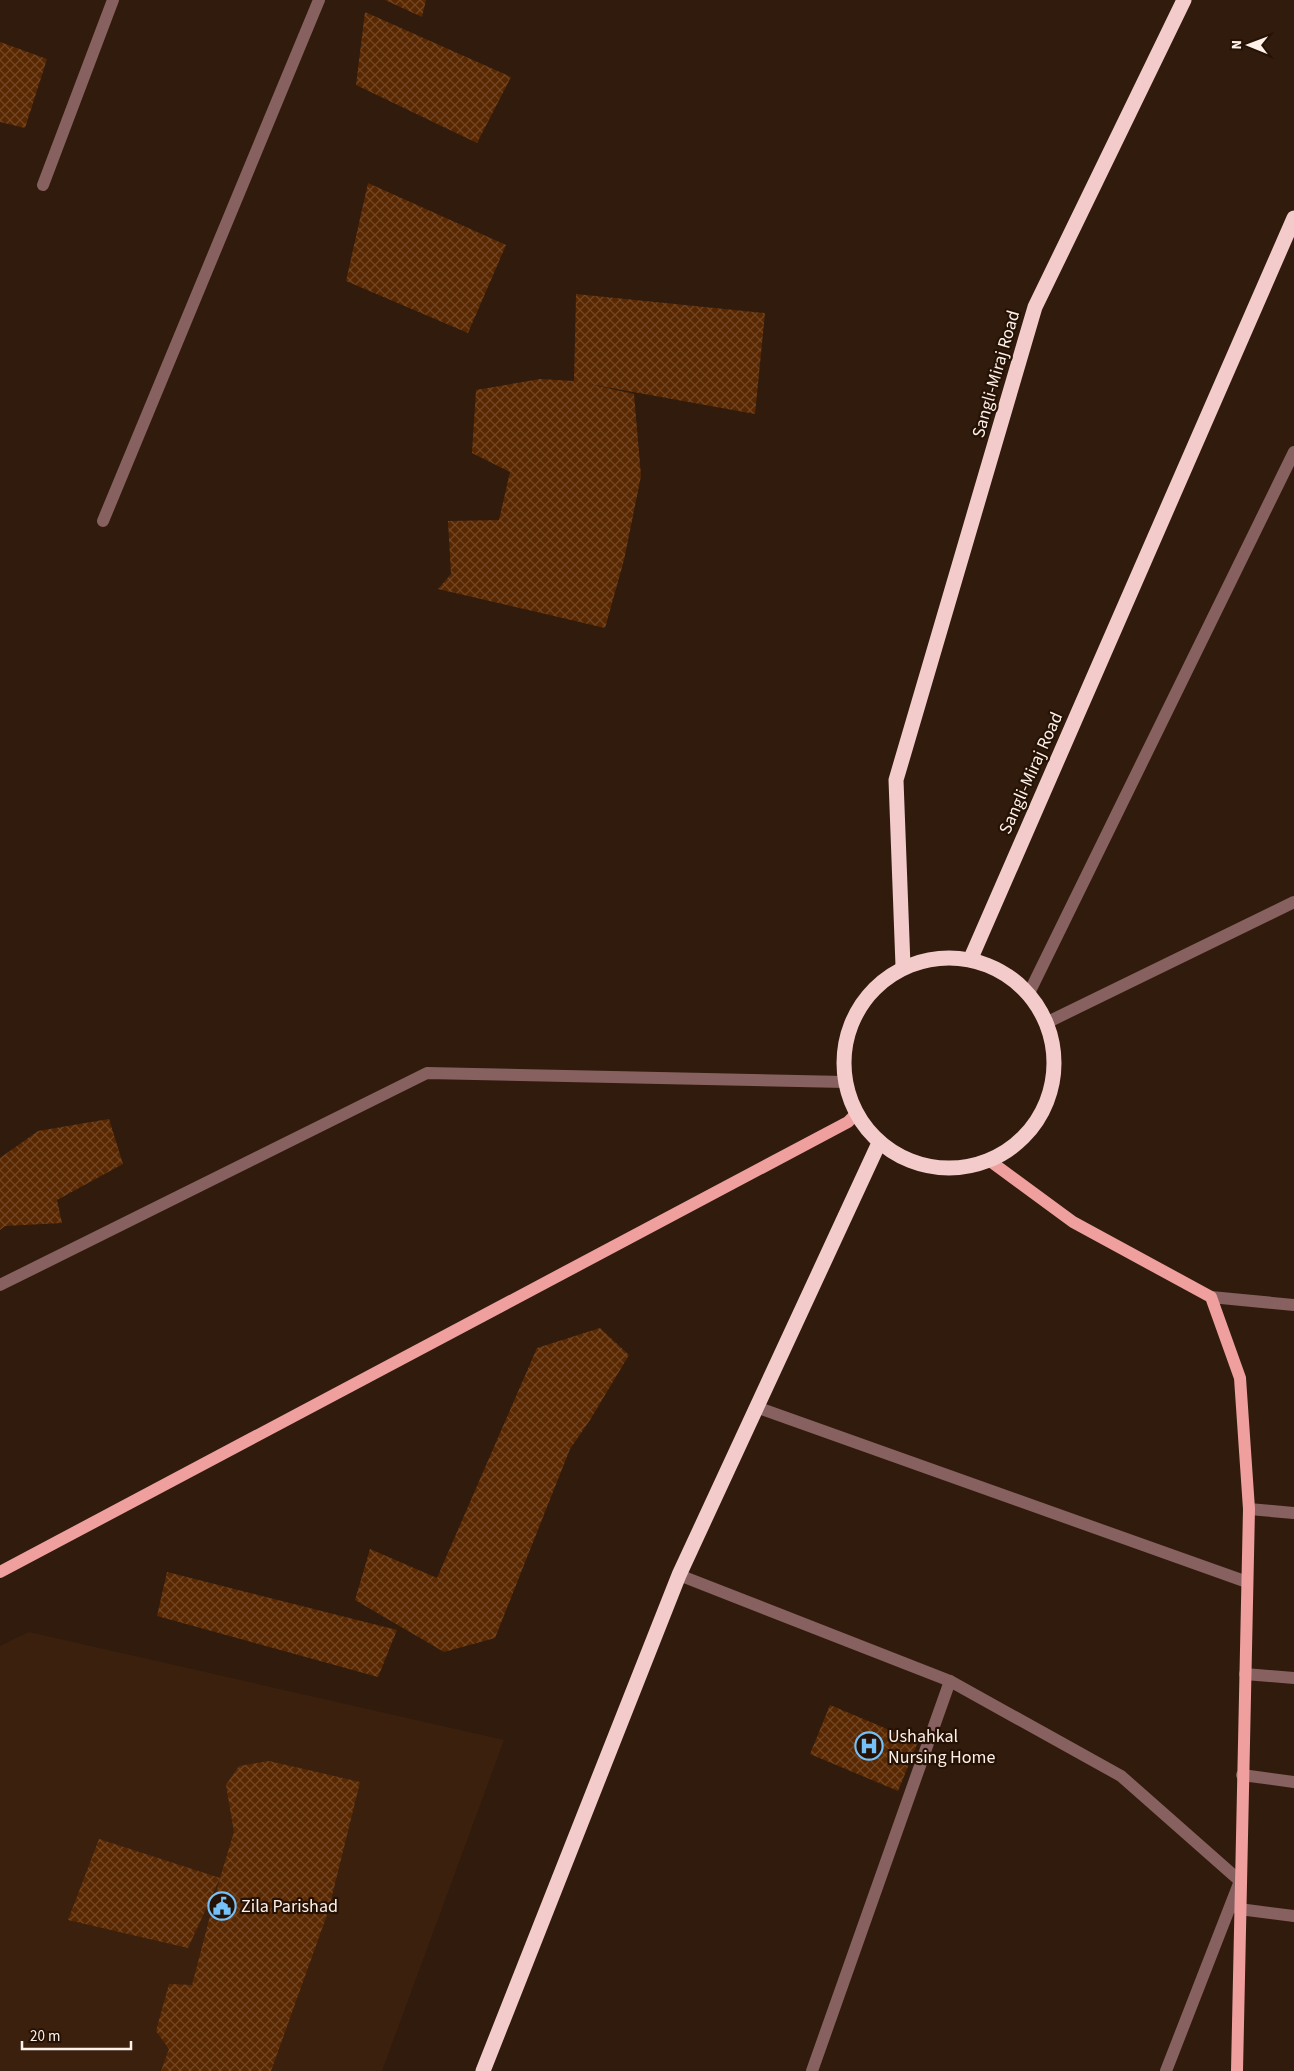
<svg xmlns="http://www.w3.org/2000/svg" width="1294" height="2071" font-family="'Source Sans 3',sans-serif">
	<defs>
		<pattern id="building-cross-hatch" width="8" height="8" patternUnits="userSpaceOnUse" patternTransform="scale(1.25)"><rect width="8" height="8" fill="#592700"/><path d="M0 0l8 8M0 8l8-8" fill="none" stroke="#724725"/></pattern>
	</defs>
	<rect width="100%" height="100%" fill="#301b0d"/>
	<path fill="#3b200d" d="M29 1632 504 1740 382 2071H0V1646Z"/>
	<g fill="url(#building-cross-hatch)">
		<path d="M385 0H426L422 17Z"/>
		<path d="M365 12 511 77 477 143 356 85Z"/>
		<path d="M0 42 47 59 25 128 0 122Z"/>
		<path d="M368 183 506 245 468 333 346 281Z"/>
		<path d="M576 294 765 313 755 414 589 384 634 394 641 476 624 560 605 628 438 589 451 574 448 521 499 520 510 472 472 453 476 390 540 379 574 381Z"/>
		<path d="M109 1119 123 1164 57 1200 62 1223 5 1226 0 1230V1158L38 1131Z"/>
		<path d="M600 1328 629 1355 590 1420 570 1449 495 1638 444 1652 355 1600 370 1549 437 1578 537 1348Z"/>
		<path d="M167 1572 397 1630 378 1677 157 1616Z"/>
		<path d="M830 1705 918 1742 898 1791 810 1754Z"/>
		<path d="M269 1761 360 1782 328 1912 271 2071H161L169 2049 156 2031 169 1984 192 1985 220 1878 234 1832 226 1785 239 1766Z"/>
		<path d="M99 1839 220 1878 188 1948 68 1920Z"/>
	</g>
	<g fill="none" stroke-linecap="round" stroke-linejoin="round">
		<g stroke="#876060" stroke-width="12">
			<path d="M43 185 113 0"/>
			<path d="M103 521 319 0"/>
			<path d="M1030 991 1294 452"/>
			<path d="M1048 1022 1294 902"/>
			<path d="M0 1285 427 1073 845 1082"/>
			<path d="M1211 1297 1294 1305"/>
			<path d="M756 1407 1247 1582"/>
			<path d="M1249 1509 1294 1513"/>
			<path d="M679 1575 950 1681 1121 1776 1240 1881 1166 2071"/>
			<path d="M1245 1674 1294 1678"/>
			<path d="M1242 1775 1294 1782"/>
			<path d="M1239 1909 1294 1916"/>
			<path d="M812 2071 950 1681"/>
		</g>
		<g stroke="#ee9f9e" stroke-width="12">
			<path d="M990 1161 1073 1222 1211 1297 1240 1378 1249 1509 1237 2071"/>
			<path d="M0 1572 848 1122 856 1114"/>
		</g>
		<g stroke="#f2cbca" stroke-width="15">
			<circle cx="949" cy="1063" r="105"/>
			<path d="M971 958 1294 218"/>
			<path d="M903 966 896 780 1035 307 1184 0"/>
			<path d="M483 2071 679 1575 879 1143"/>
		</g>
	</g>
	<defs>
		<g id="hospital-ring" transform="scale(1.4375)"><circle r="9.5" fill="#261205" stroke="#75c0f6" stroke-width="1.5"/><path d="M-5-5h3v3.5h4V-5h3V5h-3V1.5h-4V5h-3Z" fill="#75c0f6"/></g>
		<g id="civic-ring" transform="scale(1.4375)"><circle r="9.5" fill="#261205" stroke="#75c0f6" stroke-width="1.5"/><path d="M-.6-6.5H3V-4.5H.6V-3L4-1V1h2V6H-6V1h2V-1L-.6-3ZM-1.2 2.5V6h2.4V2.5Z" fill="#75c0f6"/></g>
	</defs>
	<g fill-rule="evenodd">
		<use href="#hospital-ring" x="869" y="1746"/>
		<use href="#civic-ring" x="222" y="1906"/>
	</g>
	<g text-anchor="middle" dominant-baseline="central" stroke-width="4.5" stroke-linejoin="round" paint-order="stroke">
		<g font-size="18" fill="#fdf1ea" stroke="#261205">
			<text transform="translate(996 374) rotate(-74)">Sangli-Miraj Road</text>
			<text transform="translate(1031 773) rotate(-66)">Sangli-Miraj Road</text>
		</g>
		<g font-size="18" fill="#fdf1ea" stroke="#261205" text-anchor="start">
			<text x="888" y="1736">Ushahkal<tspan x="888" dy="21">Nursing Home</tspan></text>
			<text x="241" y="1906">Zila Parishad</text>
		</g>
	</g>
	<g transform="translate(1249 45) rotate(271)" stroke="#261205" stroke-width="4" paint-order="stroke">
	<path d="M0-4L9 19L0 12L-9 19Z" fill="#fdf1ea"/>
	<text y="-8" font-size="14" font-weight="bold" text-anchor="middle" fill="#fdf1ea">N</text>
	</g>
	<path d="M22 2041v8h109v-8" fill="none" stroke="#fdf1ea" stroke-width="2.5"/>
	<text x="30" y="2041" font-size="15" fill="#fdf1ea" stroke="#261205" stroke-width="4" paint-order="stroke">20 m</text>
</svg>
